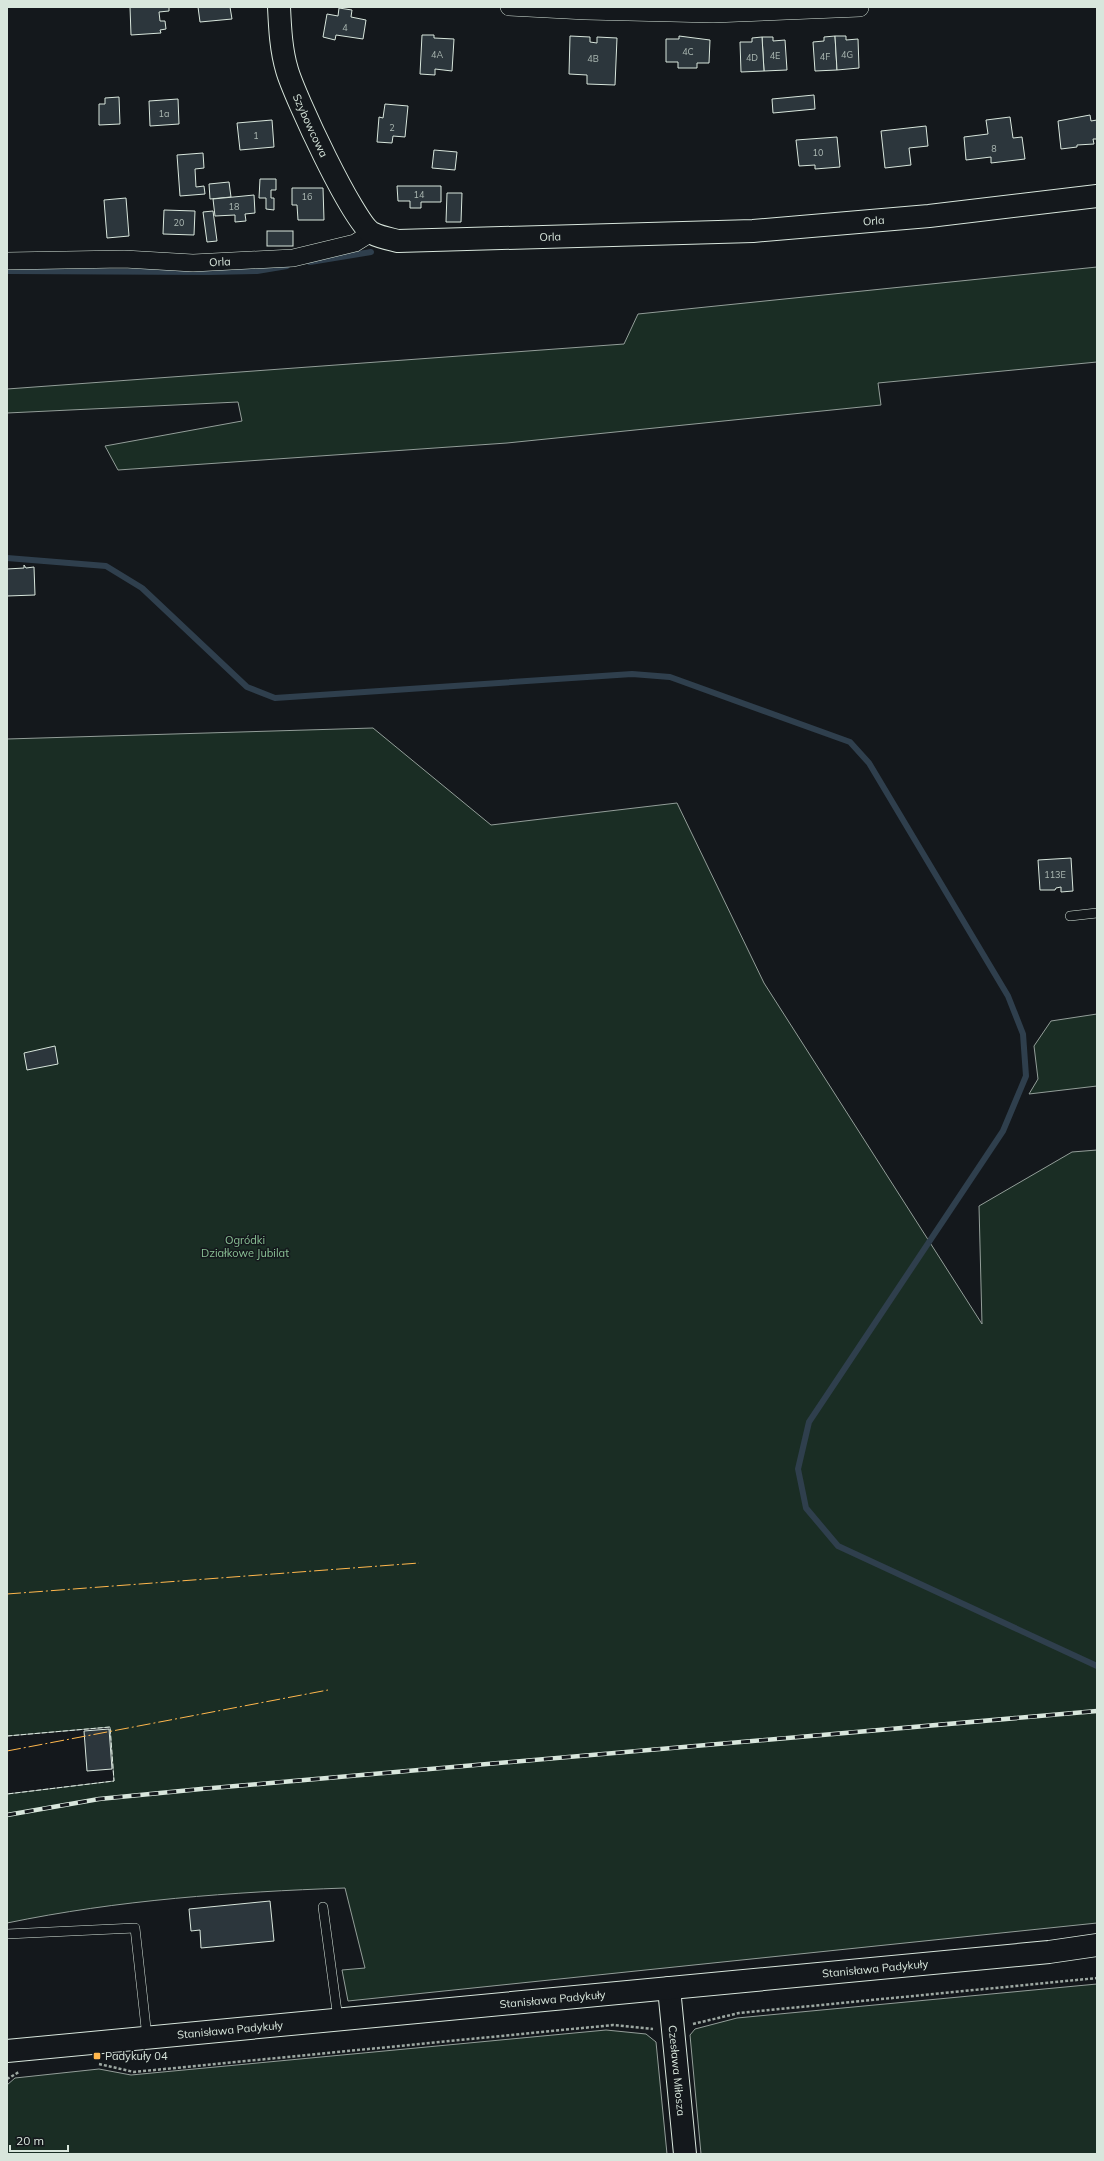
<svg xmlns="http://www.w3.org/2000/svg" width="1104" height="2161" font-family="Mulish,sans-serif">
	<rect width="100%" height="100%" fill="#14181c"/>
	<g fill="#1a2d24" stroke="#939e99">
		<path d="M1097 267V362L878 383 881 405 507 443 118 470 105 446 242 421 238 402 7 413V389L624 344 638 314Z"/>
		<path d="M373 728 491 825 677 803 764 983 982 1324 979 1206 1072 1152 1097 1150V1923L348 2001 342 1970 365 1968 345 1888C232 1892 118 1900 7 1923V1794L114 1781 110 1727 7 1736V739Z"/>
		<path d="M1097 1014V1086L1029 1094 1038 1079 1034 1046 1051 1021Z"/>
		<path d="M1097 1984V2154H701L690 2035 695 2029 737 2018Z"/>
		<path d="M606 2030 646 2034 656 2042 667 2154H7V2085L15 2078 99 2069 131 2075Z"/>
	</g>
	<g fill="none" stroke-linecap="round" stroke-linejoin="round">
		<g stroke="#2f3f4d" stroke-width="6">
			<path d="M310 262 371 252"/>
			<path d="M7 271 209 272 257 271 287 266"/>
			<path d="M7 558 106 566 142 588 247 687 275 698 632 674 670 677 850 742 869 763 1008 996 1023 1034 1026 1076 1003 1131 809 1422 798 1469 806 1508 838 1546 1097 1666"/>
		</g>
	</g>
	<g fill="#2c363c" stroke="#d8e6dc">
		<path d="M130 7H169V11L159 12 160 21H165L166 29 160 30 161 33 131 35Z"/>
		<path d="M198 7H230L232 19 200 22Z"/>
		<path d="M339 8 352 10 351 17 366 20 363 39 336 35 335 40 323 37 327 14 338 16Z"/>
		<path d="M422 35H434V38L454 39 452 71 435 69V75L420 74Z"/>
		<path d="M570 36 590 37V42L597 43V37L617 38 615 85 587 84V75L569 74Z"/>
		<path d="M679 36 710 40 709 63H697V68H678V62H666V39H679Z"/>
		<path d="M835 36 837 70 815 71 813 42 824 41V37Z"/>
		<path d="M835 36H846V40L858 39 859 68 837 70Z"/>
		<path d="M762 37H773V41L785 40 787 70 764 71Z"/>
		<path d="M762 37 764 71 741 72 740 42H752V38Z"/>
		<path d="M814 95 815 109 773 113 772 99Z"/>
		<path d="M119 97 120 124 99 125V104H105V98Z"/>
		<path d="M178 99 179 124 150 126 149 101Z"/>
		<path d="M385 104 408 106 405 137 393 136 392 143 377 142 379 117 383 118Z"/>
		<path d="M1090 115 1091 121 1097 120V139H1093L1094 144 1077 145V147L1061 149 1058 121Z"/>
		<path d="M1010 117 1013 138 1022 137 1025 159 991 163V157L966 160 964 137 988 134 986 120Z"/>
		<path d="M272 120 274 147 240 150 237 123Z"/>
		<path d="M926 126 928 146 909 148 911 165 885 168 881 131Z"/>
		<path d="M837 137 840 167 815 169V165L799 166 796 140Z"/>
		<path d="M434 150 457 152 455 170 432 168Z"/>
		<path d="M203 153 204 168 195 169 196 187 204 186 205 194 180 196 177 155Z"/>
		<path d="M260 179H276V190H271V198H274V210L266 209V198H259Z"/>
		<path d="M229 182 231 197 210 199 209 184Z"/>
		<path d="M397 186H441V202H421V208H410V201H398Z"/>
		<path d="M292 188H323L324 220H298L297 205H292Z"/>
		<path d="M447 193H462L461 222H446Z"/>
		<path d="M254 195 255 213 245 214 246 221 235 222V215L215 216 213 199Z"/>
		<path d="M126 198 129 236 107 238 104 200Z"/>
		<path d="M164 210 195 211 194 235 163 234Z"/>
		<path d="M213 211 217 241 207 242 203 212Z"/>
		<rect x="267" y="231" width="26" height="15"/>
		<path d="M24 565 26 568 34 567 35 595 7 596V569L24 568Z"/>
		<path d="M1071 858 1073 891 1061 892V887L1056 888 1055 890H1040L1038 860Z"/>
		<path d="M55 1046 58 1064 27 1070 24 1053Z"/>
		<path d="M109 1729 112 1769 87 1771 84 1731Z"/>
		<path d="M270 1901 274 1941 201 1948 200 1930 191 1931 189 1909Z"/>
	</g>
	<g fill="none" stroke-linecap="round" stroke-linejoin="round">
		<g stroke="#d8e6dc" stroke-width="10">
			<g id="lane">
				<path d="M1070 916 1097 913"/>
				<path d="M323 1907 338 2019"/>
				<path d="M7 1934 135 1928 147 2037"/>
			</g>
		</g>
		<g stroke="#d8e6dc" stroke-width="18">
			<g id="street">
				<path d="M509 7 586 11 713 14 860 8"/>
				<path id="s1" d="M7 261 124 259 193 263 293 258 355 243 371 233"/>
			</g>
		</g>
		<g stroke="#d8e6dc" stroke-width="24">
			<g id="secondary">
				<path id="s2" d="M279 7C280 28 281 50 287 70 294 95 354 224 372 233 379 237 390 239 398 241L753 231 929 216 1097 196"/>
				<path id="s3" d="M669 1988 685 2154"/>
				<path id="s4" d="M7 2051 1049 1952 1097 1945"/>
			</g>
		</g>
		<g stroke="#9da8a2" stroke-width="2.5" stroke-dasharray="3 2" stroke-linecap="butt">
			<path d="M693 2024 739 2013 1097 1978"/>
			<path d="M99 2064 134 2072 613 2025 653 2029"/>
			<path d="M7 2079 19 2072"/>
		</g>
		<use href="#lane" stroke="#14181c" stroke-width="9"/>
		<use href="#street" stroke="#14181c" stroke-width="17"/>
		<use href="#secondary" stroke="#14181c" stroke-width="22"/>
		<g stroke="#d8e6dc" stroke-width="4.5">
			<path id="rail" d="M7 1815 99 1799 201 1789 1097 1711"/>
		</g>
		<use href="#rail" stroke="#14181c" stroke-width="3" stroke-dasharray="9" stroke-linecap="butt"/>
		<path stroke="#d8e6dc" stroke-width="1" stroke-dasharray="5 2" stroke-linecap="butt" d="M7 1736 110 1727 114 1781 7 1794"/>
		<g stroke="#ffb74d" stroke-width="1" stroke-dasharray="14 3 2 3" stroke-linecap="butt">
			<path d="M7 1594 419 1563"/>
			<path d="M7 1751 328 1690"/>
		</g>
	</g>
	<rect fill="#ffb74d" stroke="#14181c" stroke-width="1.5" x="93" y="2052" width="8" height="8" rx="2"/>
	<g text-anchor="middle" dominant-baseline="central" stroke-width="3" stroke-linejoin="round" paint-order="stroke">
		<g font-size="9" fill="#adbab4">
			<text x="345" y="27">4</text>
			<text x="688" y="51">4C</text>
			<text x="437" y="54">4A</text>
			<text x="847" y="54">4G</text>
			<text x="775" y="55">4E</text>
			<text x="825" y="56">4F</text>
			<text x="752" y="57">4D</text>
			<text x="593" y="58">4B</text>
			<text x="164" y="113">1a</text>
			<text x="392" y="127">2</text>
			<text x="256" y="135">1</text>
			<text x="994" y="148">8</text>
			<text x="818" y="152">10</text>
			<text x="419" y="194">14</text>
			<text x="307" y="196">16</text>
			<text x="234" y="206">18</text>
			<text x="179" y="222">20</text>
			<text x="1055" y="874">113E</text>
		</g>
		<g font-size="11" fill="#d8e6dc" stroke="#14181c">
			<text stroke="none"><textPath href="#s2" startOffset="124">Szybowcowa</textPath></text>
			<text stroke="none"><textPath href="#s2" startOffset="752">Orla</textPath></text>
			<text stroke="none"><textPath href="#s2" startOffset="428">Orla</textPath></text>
			<text stroke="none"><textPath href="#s1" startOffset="213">Orla</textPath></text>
			<text stroke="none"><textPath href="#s4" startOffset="872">Stanisława Padykuły</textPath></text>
			<text stroke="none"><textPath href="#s4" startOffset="548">Stanisława Padykuły</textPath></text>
			<text stroke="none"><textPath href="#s4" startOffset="224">Stanisława Padykuły</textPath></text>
			<text stroke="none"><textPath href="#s3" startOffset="83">Czesława Miłosza</textPath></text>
		</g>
		<g font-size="11" fill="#8ac095" stroke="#14181c">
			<text x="245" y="1240">Ogródki<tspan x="245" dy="13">Działkowe Jubilat</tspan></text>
		</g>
		<g font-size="11" fill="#d8e6dc" stroke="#14181c" text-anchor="start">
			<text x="105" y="2056">Padykuły 04</text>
		</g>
	</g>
	<rect width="1104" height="2161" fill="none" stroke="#d8e6dc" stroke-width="16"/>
	<path d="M10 2145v6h58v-6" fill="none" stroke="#d8e6dc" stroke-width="2"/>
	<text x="16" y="2145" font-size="12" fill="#d8e6dc" stroke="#14181c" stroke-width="3" paint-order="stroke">20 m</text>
</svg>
